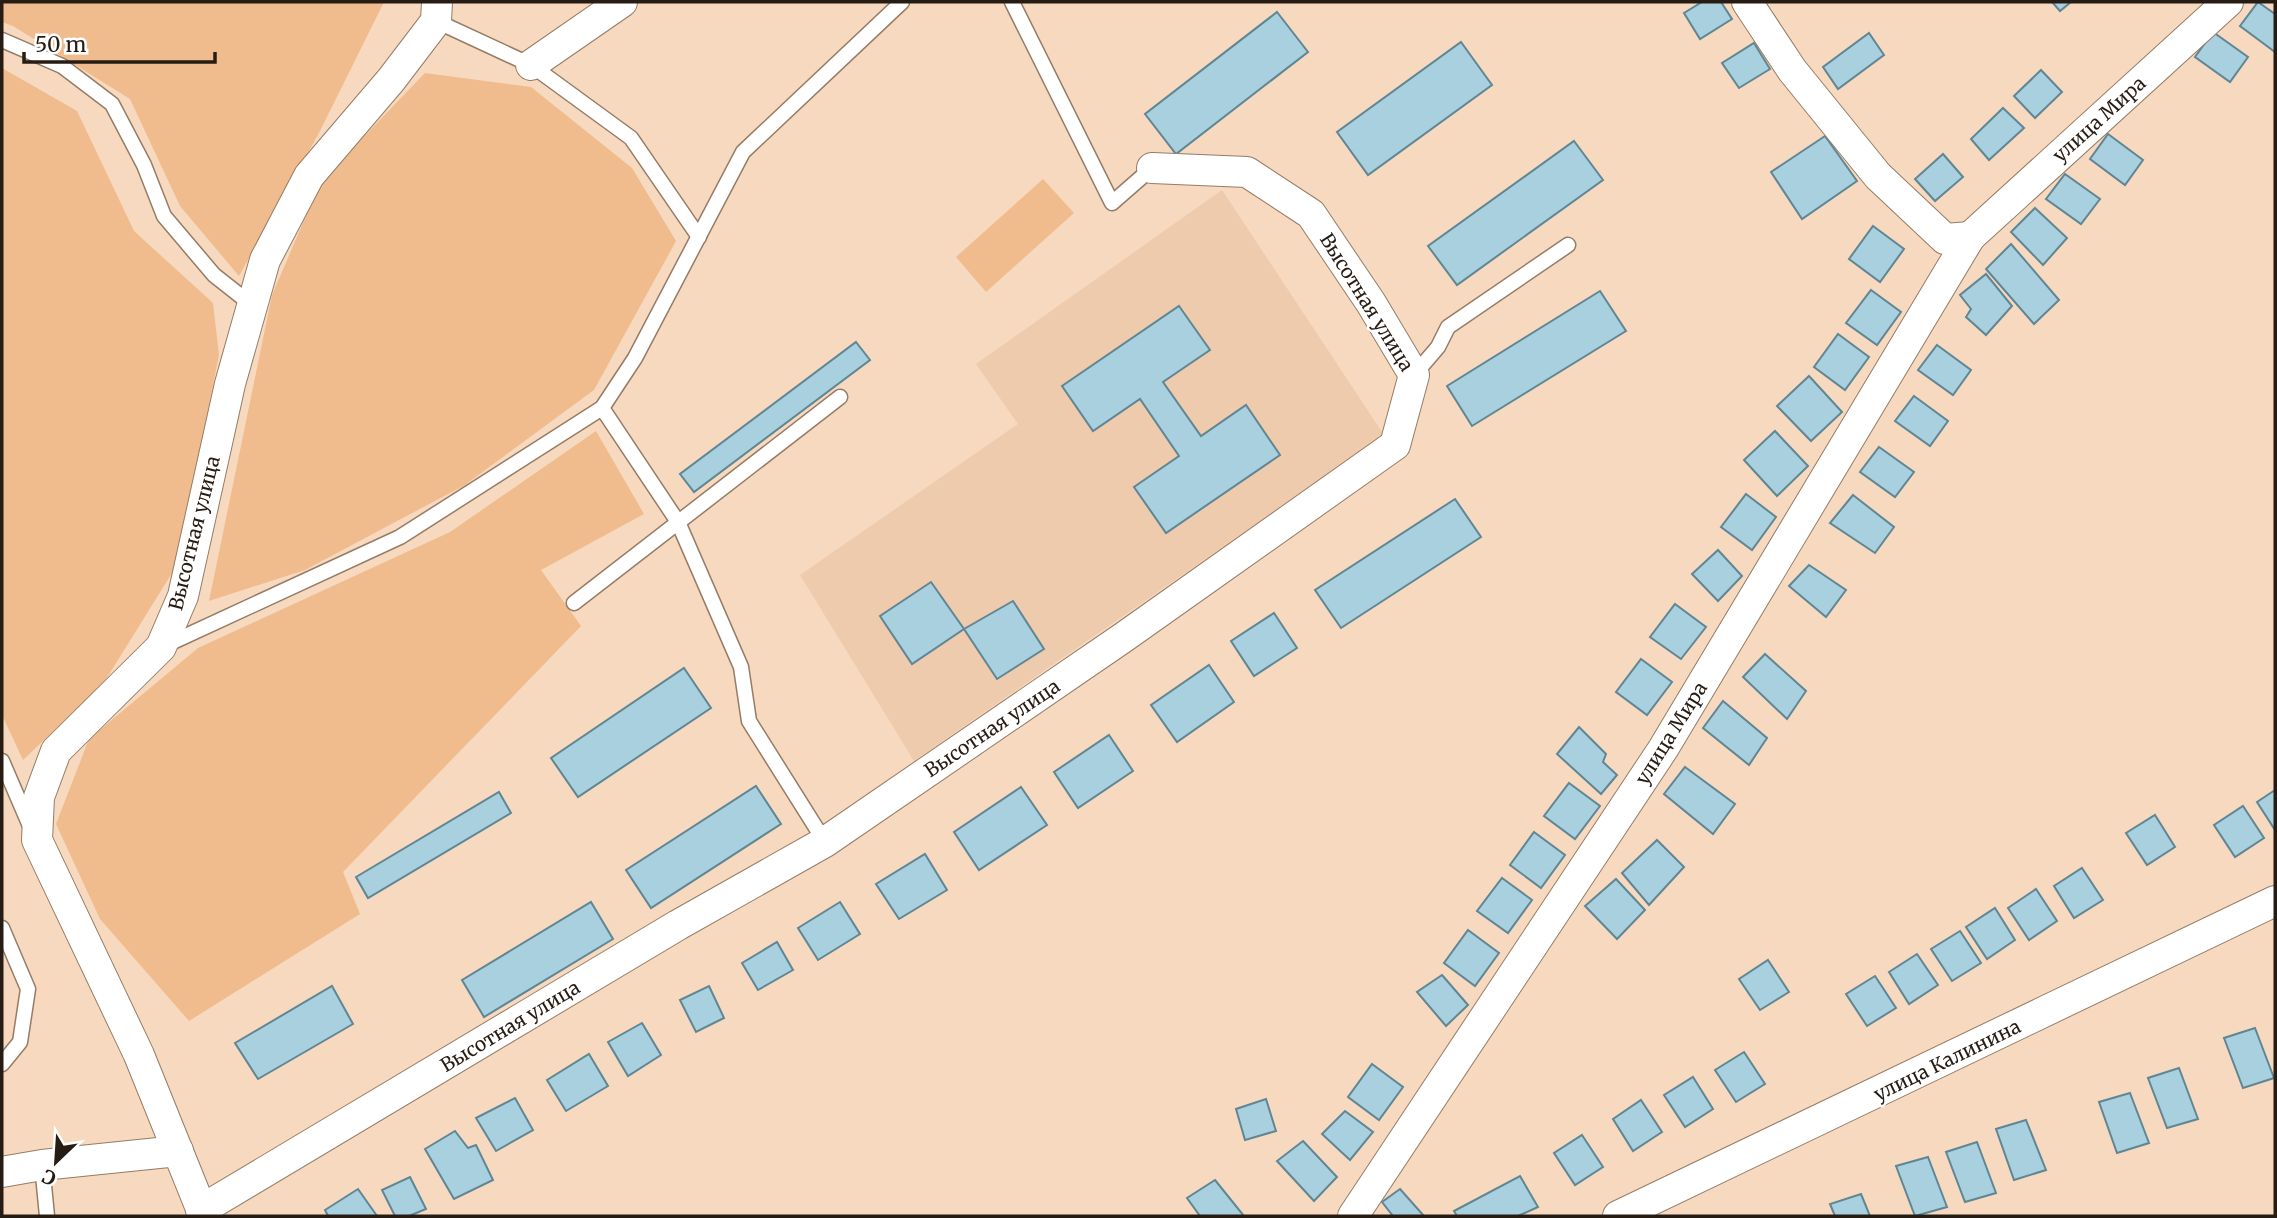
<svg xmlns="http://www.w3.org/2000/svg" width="2277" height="1218" font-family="Merriweather,serif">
	<rect width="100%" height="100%" fill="#f6d9bf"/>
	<path fill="#eecbad" d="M1222 190 1384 435 914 761 800 575 1018 424 976 364Z"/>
	<g fill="#f1bc8d">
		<path d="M2 2H384L319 133 239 276 180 206 130 99 13 26 2 22Z"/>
		<path d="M2 68 77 111 134 231 213 303 219 355 177 565 103 684 23 760 2 715Z"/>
		<path d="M425 73 531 87 632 168 676 241 594 390 465 485 305 570 209 601 272 295 321 181Z"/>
		<path d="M1043 179 1074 213 986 292 956 257Z"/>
		<path d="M596 431 644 514 541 570 581 626 343 872 360 914 189 1021 100 919 56 824 89 739 198 648 450 532Z"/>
	</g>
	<g fill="#a8d0df" stroke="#608694" stroke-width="2">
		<path d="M1702 2H1721L1732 19 1700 39 1684 13Z"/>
		<path d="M2052 2H2071L2060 11Z"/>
		<path d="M2258 2 2275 14V52L2240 26Z"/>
		<path d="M1277 12 1308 52 1176 154 1145 114Z"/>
		<path d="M2213 32 2248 57 2230 82 2195 57Z"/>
		<path d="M1869 33 1884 55 1838 89 1823 67Z"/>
		<path d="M1461 42 1492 85 1368 175 1337 132Z"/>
		<path d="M1754 43 1770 69 1739 88 1722 63Z"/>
		<path d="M2041 70 2062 92 2035 118 2014 96Z"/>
		<path d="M2003 108 2024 128 1989 160 1971 139Z"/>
		<path d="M2108 134 2143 160 2125 185 2090 159Z"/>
		<path d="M1825 136 1857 181 1802 219 1771 172Z"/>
		<path d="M1574 141 1603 180 1457 285 1428 246Z"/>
		<path d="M1943 154 1963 177 1935 201 1915 179Z"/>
		<path d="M2065 174 2100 199 2081 224 2046 199Z"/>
		<path d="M2035 208 2067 238 2043 265 2011 232Z"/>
		<path d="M1873 226 1904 249 1880 282 1849 259Z"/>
		<path d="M2011 244 2059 300 2034 324 1986 269Z"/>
		<path d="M1986 274 2012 306 1986 335 1966 317 1971 309 1960 295Z"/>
		<path d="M1871 290 1901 312 1877 345 1846 323Z"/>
		<path d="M1600 291 1626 331 1472 426 1447 386Z"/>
		<path d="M1179 306 1210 350 1163 382 1201 436 1246 405 1280 455 1166 533 1134 487 1179 456 1140 399 1093 431 1062 386Z"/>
		<path d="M1838 334 1869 357 1845 390 1814 367Z"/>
		<path d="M856 342 870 360 694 492 680 474Z"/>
		<path d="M1937 345 1971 370 1953 395 1918 370Z"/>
		<path d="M1809 376 1842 412 1811 441 1777 406Z"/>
		<path d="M1914 396 1948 421 1930 446 1895 421Z"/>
		<path d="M1775 431 1808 466 1777 496 1744 460Z"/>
		<path d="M1879 447 1914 472 1895 497 1860 472Z"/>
		<path d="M1746 494 1776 517 1752 550 1721 527Z"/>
		<path d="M1853 495 1894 527 1875 553 1830 523Z"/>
		<path d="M1455 499 1481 537 1341 628 1315 590Z"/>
		<path d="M1718 550 1742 576 1718 601 1692 574Z"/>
		<path d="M1809 565 1846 590 1826 617 1789 586Z"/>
		<path d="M931 582 964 629 912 664 880 616Z"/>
		<path d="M1013 601 1044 649 997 679 964 629Z"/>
		<path d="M1675 604 1706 627 1681 659 1650 637Z"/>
		<path d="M1274 613 1297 648 1254 676 1231 641Z"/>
		<path d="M1765 654 1806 691 1787 719 1743 677Z"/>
		<path d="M1641 659 1672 682 1647 715 1616 692Z"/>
		<path d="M1209 665 1234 702 1177 742 1151 705Z"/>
		<path d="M684 668 711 708 578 797 551 758Z"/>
		<path d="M1723 701 1767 738 1749 765 1703 728Z"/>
		<path d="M1579 727 1606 754 1603 762 1617 775 1601 794 1557 754Z"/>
		<path d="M1109 735 1133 771 1078 808 1054 772Z"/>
		<path d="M1685 767 1735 804 1713 834 1664 794Z"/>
		<path d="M1569 783 1600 806 1575 839 1544 816Z"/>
		<path d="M756 786 781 824 651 908 626 870Z"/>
		<path d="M1021 787 1047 825 979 870 954 832Z"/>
		<path d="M2275 790V830L2257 802Z"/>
		<path d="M499 792 511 813 368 898 356 877Z"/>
		<path d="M2243 806 2264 838 2235 857 2214 825Z"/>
		<path d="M2155 815 2175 847 2147 865 2126 833Z"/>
		<path d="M1534 832 1565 855 1541 888 1510 865Z"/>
		<path d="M1657 840 1684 867 1649 905 1622 873Z"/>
		<path d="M925 854 947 890 899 919 876 884Z"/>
		<path d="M2082 868 2103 900 2074 918 2054 886Z"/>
		<path d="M1502 878 1532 900 1508 933 1477 911Z"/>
		<path d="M1616 879 1645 910 1617 939 1585 906Z"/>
		<path d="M2036 889 2057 921 2029 940 2008 908Z"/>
		<path d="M591 902 613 939 484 1017 462 980Z"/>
		<path d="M840 902 860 934 818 960 798 928Z"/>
		<path d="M1995 908 2015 940 1987 959 1966 927Z"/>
		<path d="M1468 930 1499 953 1475 986 1444 963Z"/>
		<path d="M1960 931 1981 963 1952 981 1931 949Z"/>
		<path d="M777 942 793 970 758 990 742 963Z"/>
		<path d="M1917 954 1938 985 1909 1004 1889 972Z"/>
		<path d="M1768 960 1789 992 1760 1010 1739 979Z"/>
		<path d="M1442 975 1468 1005 1446 1026 1417 992Z"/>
		<path d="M1875 976 1896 1008 1867 1026 1846 994Z"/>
		<path d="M332 986 353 1024 258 1079 235 1043Z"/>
		<path d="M709 986 724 1018 696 1032 680 1000Z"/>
		<path d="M642 1023 661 1055 628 1076 608 1042Z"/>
		<path d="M2255 1028 2274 1078 2243 1088 2224 1038Z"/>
		<path d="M1744 1052 1765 1084 1736 1102 1715 1070Z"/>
		<path d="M589 1054 608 1086 566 1111 547 1080Z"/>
		<path d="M1372 1064 1403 1087 1379 1120 1348 1097Z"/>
		<path d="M2179 1068 2198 1119 2167 1128 2148 1078Z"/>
		<path d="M1693 1077 1713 1109 1685 1127 1664 1095Z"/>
		<path d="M2130 1093 2149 1143 2117 1153 2099 1102Z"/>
		<path d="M515 1098 533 1130 496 1151 476 1118Z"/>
		<path d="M1266 1099 1276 1131 1245 1140 1236 1109Z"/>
		<path d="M1641 1100 1662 1132 1633 1151 1613 1119Z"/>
		<path d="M1345 1111 1373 1132 1350 1160 1322 1134Z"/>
		<path d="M2026 1120 2046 1170 2014 1180 1996 1129Z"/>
		<path d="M455 1131 468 1148 476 1145 493 1180 454 1199 425 1149Z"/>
		<path d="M1582 1135 1603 1167 1575 1185 1554 1153Z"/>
		<path d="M1303 1141 1337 1177 1314 1201 1277 1161Z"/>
		<path d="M1977 1142 1996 1193 1965 1202 1946 1152Z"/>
		<path d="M1928 1157 1947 1207 1915 1216 1896 1166Z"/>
		<path d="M1520 1176 1538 1207 1518 1216H1457L1454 1211Z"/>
		<path d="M410 1177 426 1209 409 1216H395L382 1190Z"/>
		<path d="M1215 1180 1244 1216H1200L1187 1198Z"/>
		<path d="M358 1189 377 1216H328L325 1210Z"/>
		<path d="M1400 1189 1424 1216H1393L1382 1202Z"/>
		<path d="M1861 1194 1870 1216H1835L1830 1204Z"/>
	</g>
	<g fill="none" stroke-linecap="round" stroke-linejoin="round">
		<g stroke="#967c65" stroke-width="17">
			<g id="service">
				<path d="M1012 2 1112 203 1152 168"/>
				<path d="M436 21 531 65 631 138 699 237"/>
				<path d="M2 40 62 66 112 104 144 165 164 216 214 275 252 305"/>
				<path d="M1414 375 1438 347 1448 327 1568 245"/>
				<path d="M602 408 678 522 741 667 749 721 825 842"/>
				<path d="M574 603 840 397"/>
				<path d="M164 646 400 537 602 408 635 358 743 152 902 2"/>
				<path d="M2 761 30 826"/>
				<path d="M2 928 28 989 20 1042 2 1064"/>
				<path d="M42 1165 47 1216"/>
			</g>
		</g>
		<g stroke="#967c65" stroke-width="32">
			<g id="minor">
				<path d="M1747 2 1792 70 1878 176 1945 239 1970 237"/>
				<path d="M531 65 622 2"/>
				<path d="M2 1172 42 1165 178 1151"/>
				<path d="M201 1210 678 925 825 842 1124 637 1395 445 1414 375 1371 303 1311 214 1247 172 1152 168"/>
				<path d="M204 1216 139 1055 37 840 39 797 56 751 161 647 183 596 230 384 265 260 309 176 391 80 436 21 437 2"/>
				<path d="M1353 1216 1663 749 1970 237 2228 2"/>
				<path d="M1618 1216 2275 901"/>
			</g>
		</g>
		<use href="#service" stroke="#fff" stroke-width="14"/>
		<use href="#minor" stroke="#fff" stroke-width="30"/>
	</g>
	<g text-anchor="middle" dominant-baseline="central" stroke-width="5" stroke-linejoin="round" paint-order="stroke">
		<g font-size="19" fill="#261c13" stroke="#fff">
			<text transform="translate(2099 119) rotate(-42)">улица Мира</text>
			<text transform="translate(1367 302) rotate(58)">Высотная улица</text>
			<text transform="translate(194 533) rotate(-76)">Высотная улица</text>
			<text transform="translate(992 728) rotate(-34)">Высотная улица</text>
			<text transform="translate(1671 733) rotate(-58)">улица Мира</text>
			<text transform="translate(510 1026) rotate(-31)">Высотная улица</text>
			<text transform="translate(1947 1060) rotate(-26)">улица Калинина</text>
		</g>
	</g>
	<rect width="2277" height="1218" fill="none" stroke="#261c13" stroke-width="7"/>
	<g transform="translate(56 1162) rotate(205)" stroke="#ffffff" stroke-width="5" paint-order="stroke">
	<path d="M0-5L12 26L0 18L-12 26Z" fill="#261c13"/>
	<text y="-10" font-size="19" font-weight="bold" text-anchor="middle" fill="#261c13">С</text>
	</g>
	<path d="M24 52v10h191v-10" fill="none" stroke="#261c13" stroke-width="3.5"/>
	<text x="35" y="52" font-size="21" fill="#261c13" stroke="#ffffff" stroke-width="5" paint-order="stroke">50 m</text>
</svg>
